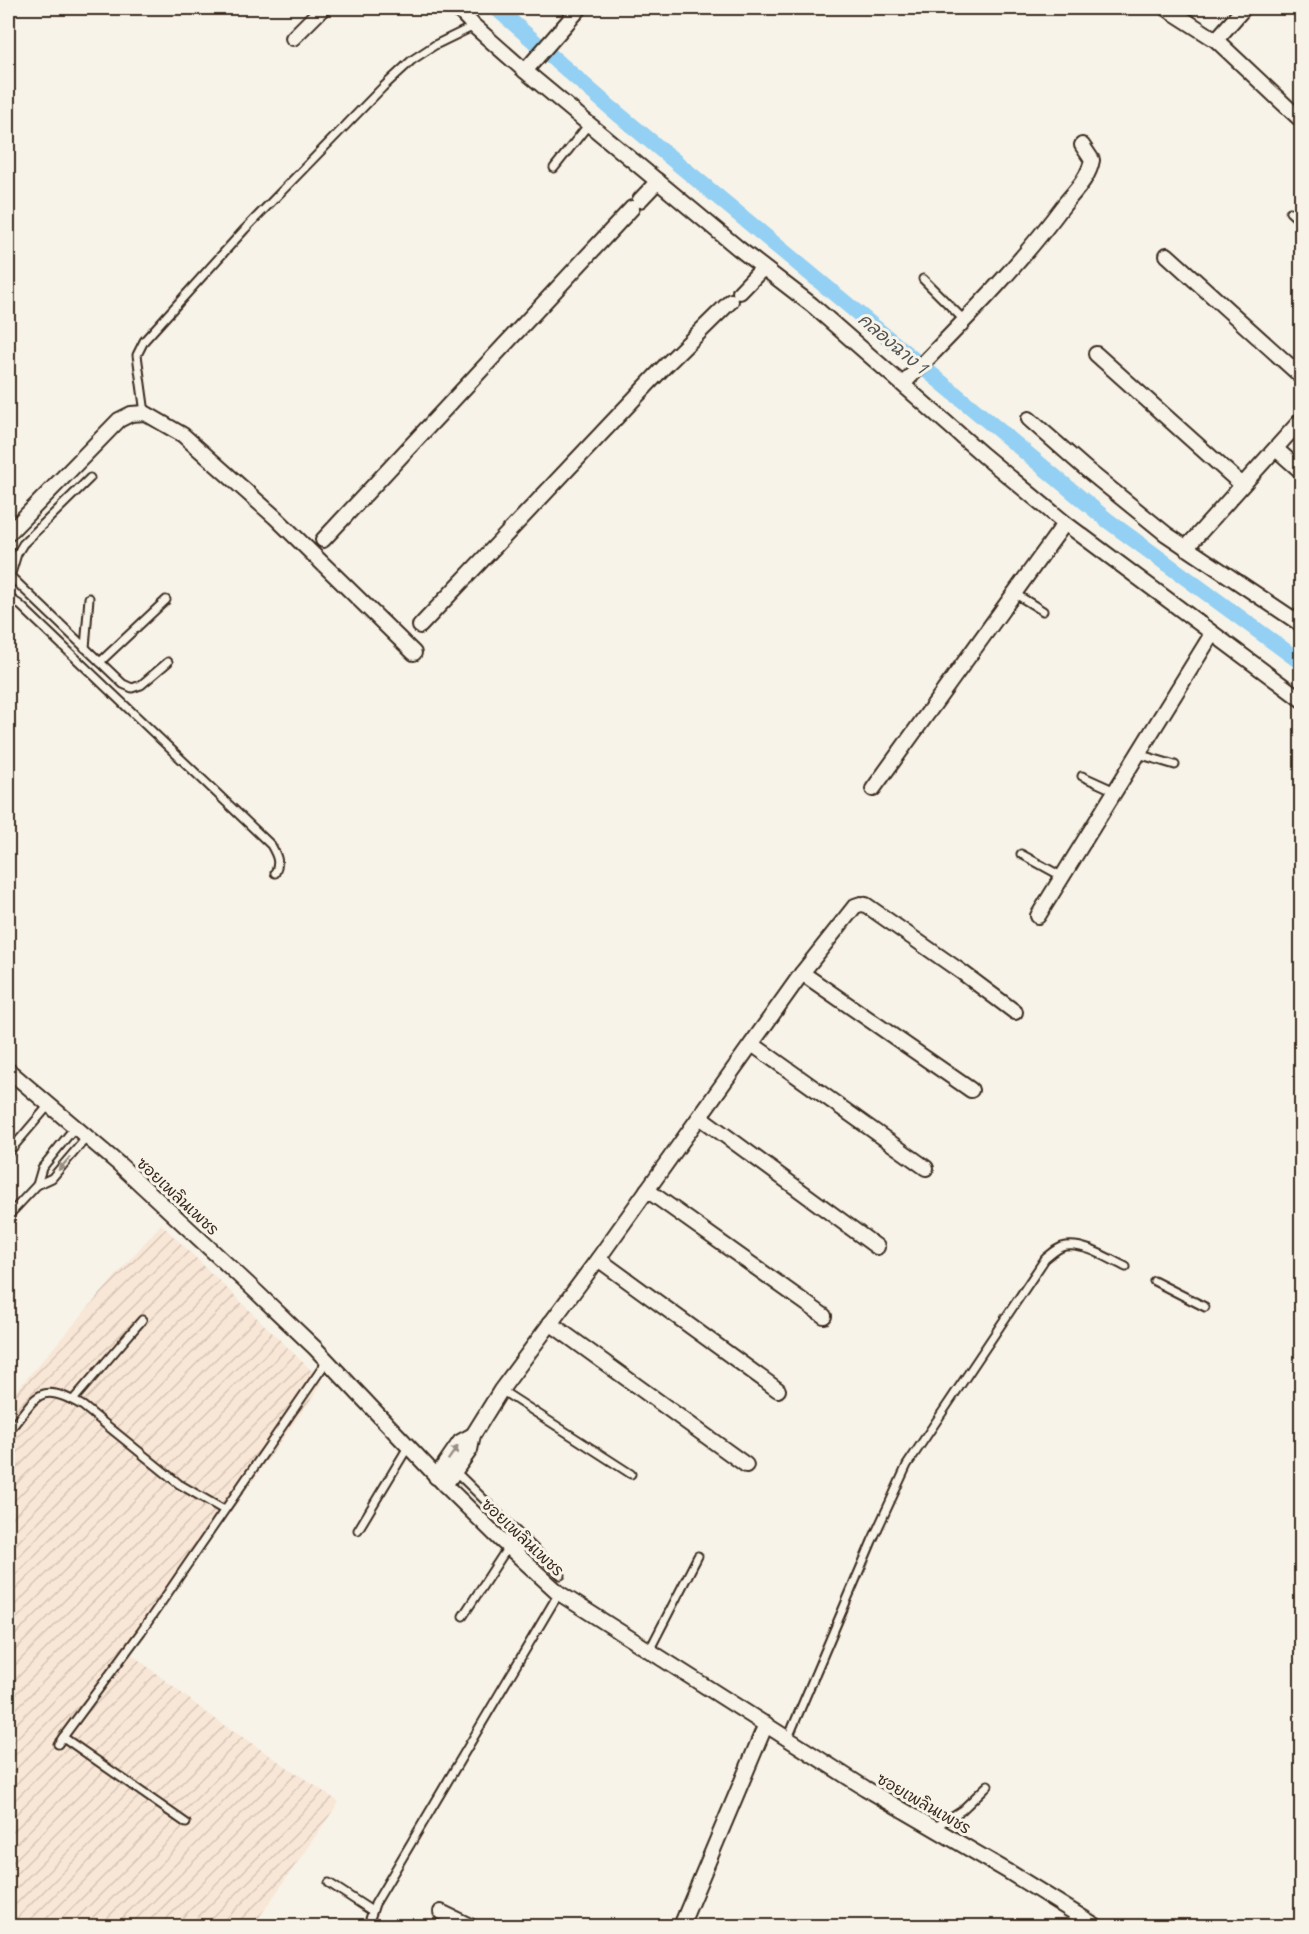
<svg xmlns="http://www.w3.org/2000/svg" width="1309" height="1934" font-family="Delius,'Playpen Sans Thai',sans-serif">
	<defs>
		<pattern id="industrial-furrows" width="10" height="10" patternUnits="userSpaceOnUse" patternTransform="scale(1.5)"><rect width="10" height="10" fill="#f8e6d6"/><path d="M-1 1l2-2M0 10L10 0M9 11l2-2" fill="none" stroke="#d6c5b7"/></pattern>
	</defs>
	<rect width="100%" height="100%" fill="#f7f3e8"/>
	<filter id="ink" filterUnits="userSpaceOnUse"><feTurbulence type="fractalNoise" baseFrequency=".0167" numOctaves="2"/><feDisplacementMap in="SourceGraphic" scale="12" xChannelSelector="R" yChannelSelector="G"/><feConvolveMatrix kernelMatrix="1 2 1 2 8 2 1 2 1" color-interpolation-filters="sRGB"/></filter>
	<g filter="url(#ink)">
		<path fill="url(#industrial-furrows)" d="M161 1224 323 1382 130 1653 208 1714 339 1802 253 1926H8V1400Z"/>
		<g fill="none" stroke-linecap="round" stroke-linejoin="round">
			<path stroke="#93d0f3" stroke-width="16" d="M496 8 612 109 1107 520 1302 663"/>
			<g stroke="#3b2a1e" stroke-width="11">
				<g id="service">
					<path d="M554 168 589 124"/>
					<path d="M1290 212 1302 223"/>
					<path d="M923 279 965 321"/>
					<path d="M145 413 137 355 144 341 245 229 383 87 412 60 435 45 474 26"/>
					<path d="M8 574 123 684 132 688 141 685 168 662"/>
					<path d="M10 577 17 554 23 544 90 478"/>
					<path d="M1014 593 1043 611"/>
					<path d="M8 600 11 599 20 605 271 845C276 854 281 862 275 873"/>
					<path d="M85 648 89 598"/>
					<path d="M100 662 166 600"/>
					<path d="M1138 754 1175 765"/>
					<path d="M1082 776 1115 791"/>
					<path d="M1021 854 1063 877"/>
					<path d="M8 1153 49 1105"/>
					<path d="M37 1185 42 1168 75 1127"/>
					<path d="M8 1216 37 1185 52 1178 87 1137"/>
					<path d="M1154 1281 1205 1307"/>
					<path d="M501 1390 631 1474"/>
					<path d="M73 1400 142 1320"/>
					<path d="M8 1432C37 1398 37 1379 83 1406L179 1484 224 1510"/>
					<path d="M455 1471 561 1575"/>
					<path d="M358 1530 408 1447"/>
					<path d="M463 1616 508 1547"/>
					<path d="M650 1649 698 1556"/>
					<path d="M63 1737 186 1823"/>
					<path d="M788 1738 872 1541 907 1465 1045 1259C1051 1254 1058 1247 1066 1246 1085 1243 1109 1259 1126 1267"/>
					<path d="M58 1744 141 1632 327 1361"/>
					<path d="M934 1828 962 1810 988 1785"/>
					<path d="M329 1883 372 1911"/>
					<path d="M373 1926 370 1919 375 1904 559 1593"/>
				</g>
			</g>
			<g stroke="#3b2a1e" stroke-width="18">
				<g id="minor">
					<path d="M457 8 474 26 525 71 738 248 812 305 983 455 1065 523 1302 700"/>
					<path d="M1166 8 1216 40 1302 121"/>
					<path d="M293 38 323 8"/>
					<path d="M1216 40 1244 8"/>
					<path d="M525 71 580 8"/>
					<path d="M640 200 658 181"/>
					<path d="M1167 255 1302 377"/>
					<path d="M740 292 763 268"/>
					<path d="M1096 354 1241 484"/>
					<path d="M903 384C958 327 1015 271 1063 206 1074 192 1089 178 1092 160L1082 145"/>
					<path d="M1029 419 1086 469 1166 534 1302 625"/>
					<path d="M1276 449 1302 472"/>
					<path d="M8 534 119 420 131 414 145 413 183 435 275 517 414 653"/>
					<path d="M323 540 632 208"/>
					<path d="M1186 548 1302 419"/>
					<path d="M420 626 665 366 731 301"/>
					<path d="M873 789 1065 523"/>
					<path d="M1038 916 1212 634"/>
					<path d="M802 973 971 1090"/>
					<path d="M752 1044 926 1168"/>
					<path d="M8 1070 120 1165 248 1284 315 1348 445 1485 501 1540 559 1593 865 1788 1009 1872 1096 1926"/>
					<path d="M700 1117 877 1247"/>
					<path d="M647 1190 824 1316"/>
					<path d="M598 1259 778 1390"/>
					<path d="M550 1323 746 1465"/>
					<path d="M436 1477 460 1442 473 1435"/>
					<path d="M445 1485 470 1450 473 1435 501 1390 598 1259 802 973 855 906 861 904 866 905 963 973 1015 1012"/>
					<path d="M441 1912 470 1926"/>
					<path d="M681 1926 766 1724"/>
				</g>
			</g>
			<use href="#service" stroke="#f7f3e8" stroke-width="7"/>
			<use href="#minor" stroke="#f7f3e8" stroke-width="14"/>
		</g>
		<defs><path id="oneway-solid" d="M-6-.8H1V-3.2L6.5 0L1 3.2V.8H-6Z" transform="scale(1.5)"/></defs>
		<g fill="#998e83">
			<use href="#oneway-solid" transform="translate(64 1164) rotate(131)"/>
			<use href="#oneway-solid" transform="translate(453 1453) rotate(-55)"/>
		</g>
	</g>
	<g text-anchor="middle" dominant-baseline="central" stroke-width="6" stroke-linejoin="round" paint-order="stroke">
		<g font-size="16" fill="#3b2a1e" stroke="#f7f3e8">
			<text transform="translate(178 1196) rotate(43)">ซอยเพลินเพชร</text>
			<text transform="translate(523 1537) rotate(43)">ซอยเพลินเพชร</text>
			<text transform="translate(924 1803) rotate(30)">ซอยเพลินเพชร</text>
		</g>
		<g font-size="18" font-style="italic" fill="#515453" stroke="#f7f3e8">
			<text transform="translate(893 343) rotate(40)">คลองฉาง 1</text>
		</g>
	</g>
	<rect width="1309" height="1934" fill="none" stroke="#f7f3e8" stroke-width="30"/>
	<rect x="15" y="15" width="1279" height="1904" fill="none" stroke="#3b2a1e" stroke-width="2" filter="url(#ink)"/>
</svg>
